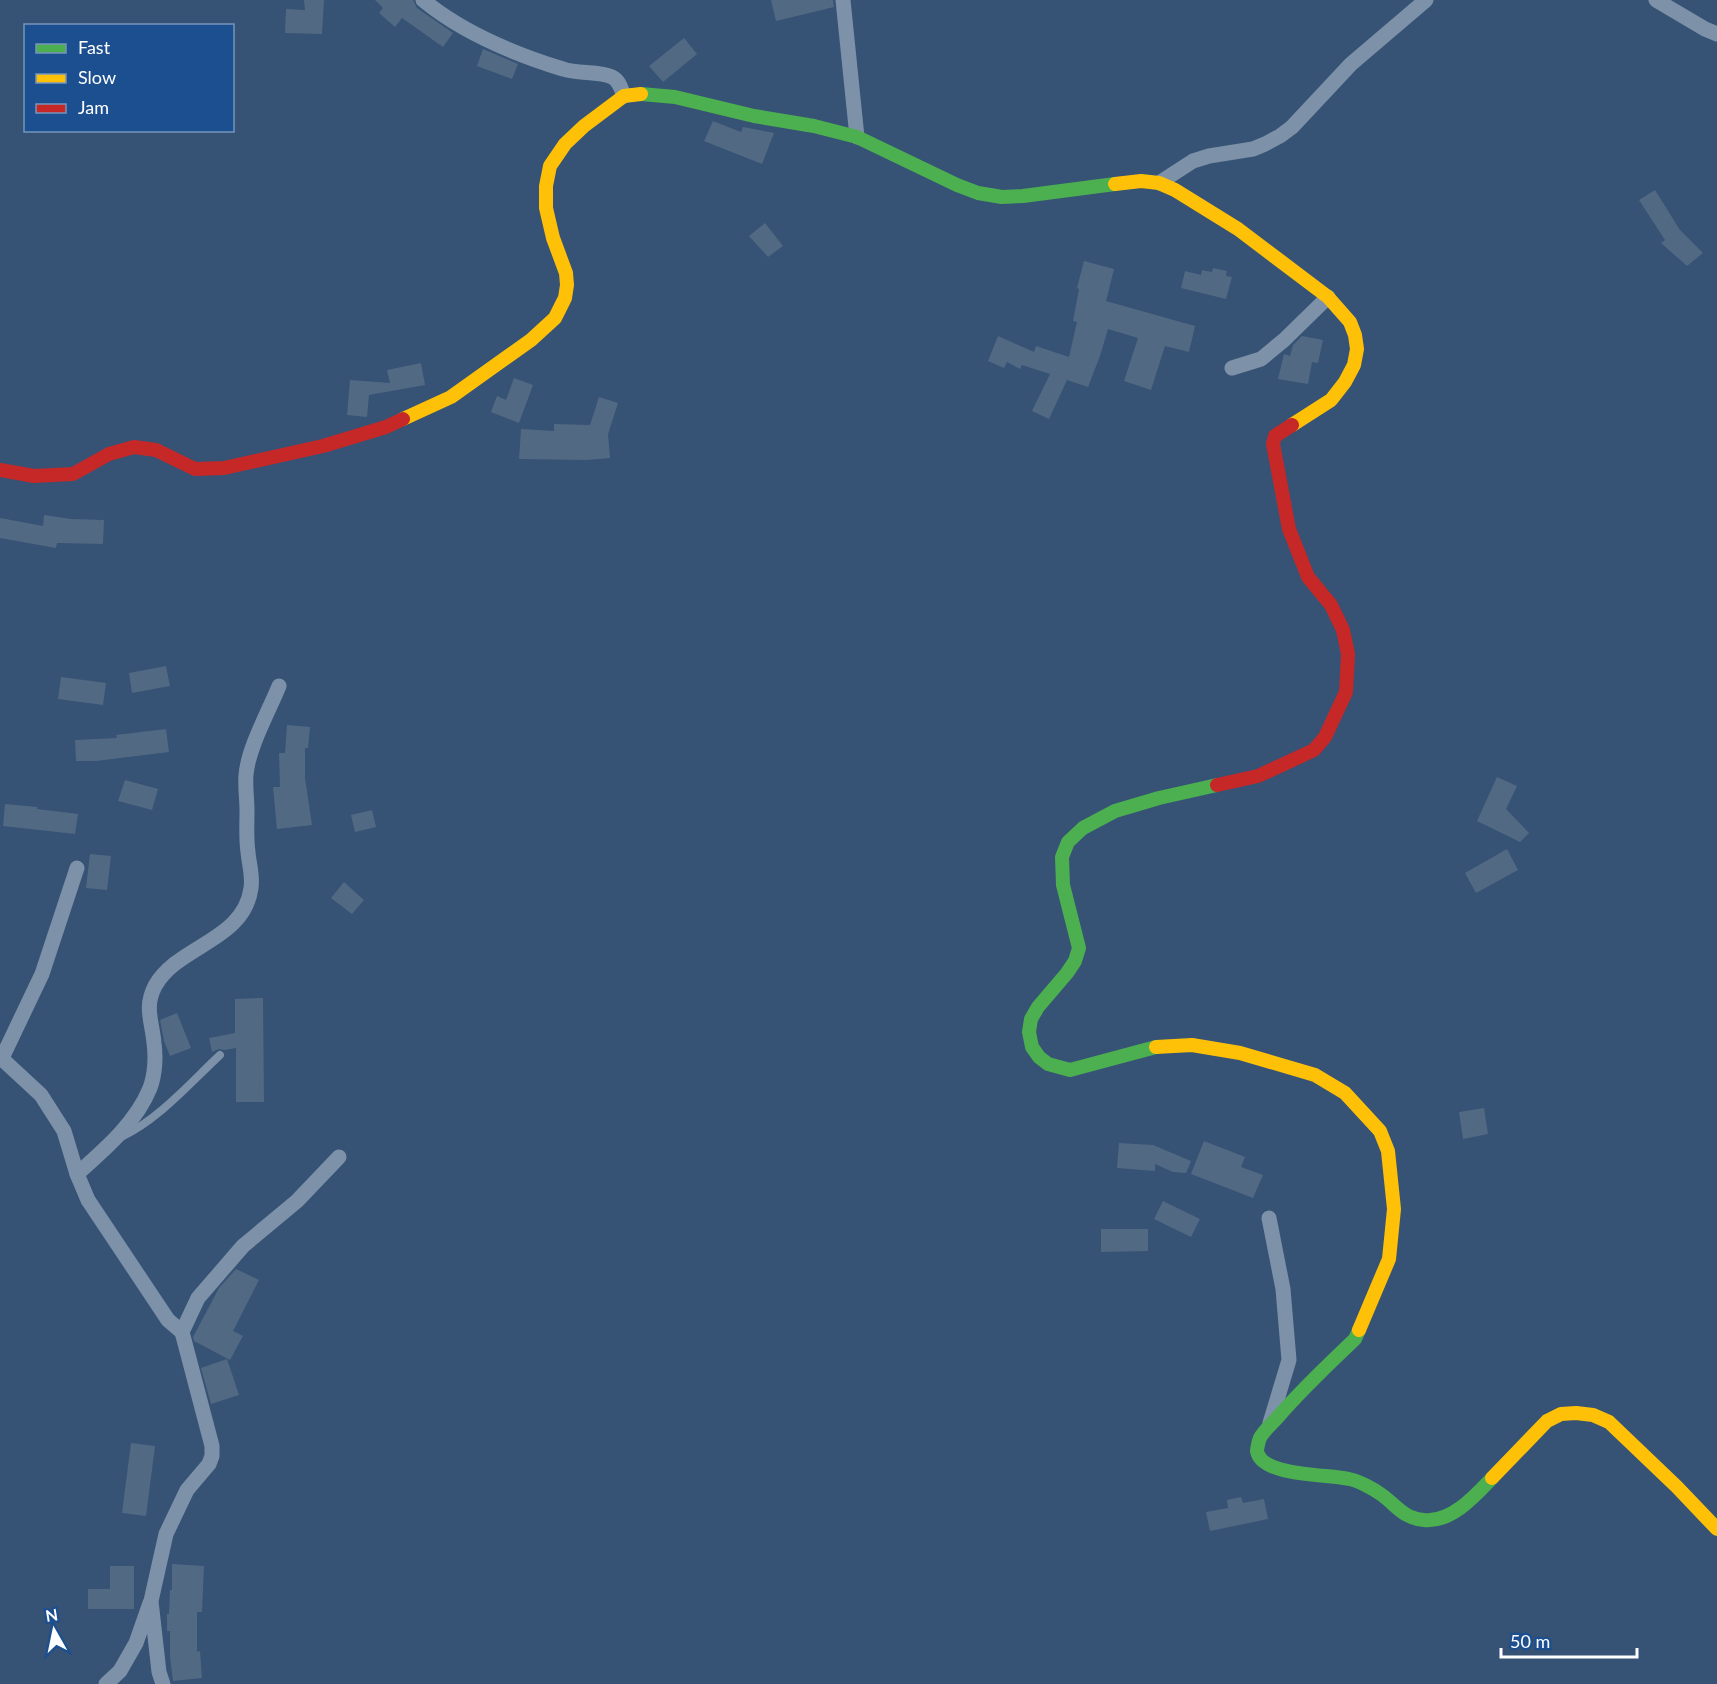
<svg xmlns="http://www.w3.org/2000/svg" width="1717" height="1684" font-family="Lato,sans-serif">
	<rect width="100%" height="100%" fill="#365274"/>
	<g fill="#526984">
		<path d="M304 0H324L322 34 285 33 286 9 305 10Z"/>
		<path d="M375 0H413L417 8 453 33 443 47 402 18 395 27 379 13 383 8Z"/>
		<path d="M771 0H833L834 7 776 21Z"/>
		<path d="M684 38 697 54 663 82 649 66Z"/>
		<path d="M483 49 518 64 512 79 477 66Z"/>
		<path d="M713 121 741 132 743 127 774 133 762 164 704 141Z"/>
		<path d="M1655 190 1680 230 1703 253 1687 266 1661 243 1665 240 1639 200Z"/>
		<path d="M765 223 783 246 768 257 749 236Z"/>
		<path d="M1084 261 1114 269 1106 301 1195 326 1189 352 1165 346 1151 390 1124 381 1138 338 1108 329 1100 356 1088 387 1067 380 1049 419 1032 411 1050 374 1022 365 1020 369 1007 362 1004 368 988 361 998 336 1034 352 1036 346 1069 357 1077 322 1073 321 1079 289 1077 288Z"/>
		<path d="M1213 268 1227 271 1226 276 1232 277 1226 299 1181 288 1185 271 1201 275 1202 270 1212 272Z"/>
		<path d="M1302 336 1323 340 1318 363 1312 362 1308 384 1278 379 1284 354 1290 356 1293 345Z"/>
		<path d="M421 363 425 385 369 395 367 417 347 415 350 380 390 383 387 370Z"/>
		<path d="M514 378 533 385 519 423 491 412 497 396 506 400Z"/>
		<path d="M599 397 618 403 608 434 610 458 587 460 519 459 521 429 554 431V424L590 425Z"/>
		<path d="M44 515 71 519 104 520 103 544 57 543 56 548 0 538V518L43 526Z"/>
		<path d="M166 666 170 686 132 693 129 673Z"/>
		<path d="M61 677 106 683 103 705 58 699Z"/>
		<path d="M287 725 310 727 308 748H305V778L312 825 277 829 273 787H280L279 753H285Z"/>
		<path d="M166 729 169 752 96 761H76L75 740 117 738 116 735Z"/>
		<path d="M1497 777 1517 786 1506 809 1529 833 1520 842 1477 821Z"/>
		<path d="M125 780 158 789 152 810 118 801Z"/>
		<path d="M5 804 37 807V809L78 814 75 834 3 826Z"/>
		<path d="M372 810 376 827 355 832 351 815Z"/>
		<path d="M1507 849 1518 870 1476 893 1465 873Z"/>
		<path d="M90 854 111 856 107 890 86 888Z"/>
		<path d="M344 882 364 900 352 914 331 898Z"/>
		<path d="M263 998 264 1102H236V1048L224 1050 219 1049 212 1052 209 1038 235 1033V999Z"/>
		<path d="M177 1013 191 1048 170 1056 164 1041 160 1020Z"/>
		<path d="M1484 1108 1488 1134 1463 1139 1459 1112Z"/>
		<path d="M1204 1141 1245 1157 1241 1167 1263 1175 1253 1198 1191 1174Z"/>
		<path d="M1119 1143 1153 1145 1191 1161 1186 1173 1173 1172 1155 1164V1171L1117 1168Z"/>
		<path d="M1163 1201 1200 1219 1191 1237 1154 1219Z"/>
		<path d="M1101 1229H1148V1251L1101 1252Z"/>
		<path d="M236 1269 259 1280 233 1331 243 1336 230 1360 194 1341 193 1337 219 1288Z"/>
		<path d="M227 1359 239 1395 211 1404 201 1368Z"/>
		<path d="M131 1443 155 1446 146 1516 122 1513Z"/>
		<path d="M1241 1497 1243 1503 1264 1499 1268 1519 1210 1531 1206 1512 1228 1508 1227 1500Z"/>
		<path d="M172 1564 204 1566 202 1612H197V1652L200 1651 202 1678 173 1681 170 1656V1631H167V1614H169L170 1590H172Z"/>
		<path d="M110 1566H134V1609H88V1589H110Z"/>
	</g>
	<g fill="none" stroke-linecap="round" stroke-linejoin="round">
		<path stroke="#7d92a8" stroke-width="8" d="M121 1137C158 1120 190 1083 220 1055"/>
		<g stroke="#7d92a8" stroke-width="15">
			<path d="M423 0C463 33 514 54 563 69 577 74 600 71 612 77 620 81 621 89 624 96"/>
			<path d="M843 0 857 137"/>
			<path d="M1656 0 1705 29 1717 34"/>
			<path d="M1159 183 1193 161 1209 156 1253 149 1265 144 1280 136 1292 127 1351 64 1426 0"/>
			<path d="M1232 368 1261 359 1284 340 1328 297"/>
			<path d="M0 1057 41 1095 64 1131 77 1174 88 1200 168 1320 182 1332 212 1446V1456L209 1464 187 1490 166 1534 151 1601 159 1672 163 1684"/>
			<path d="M2 1058 42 974 77 868"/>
			<path d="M77 1174C104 1150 136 1123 150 1088 155 1075 156 1057 154 1043 152 1021 144 1007 155 986 178 945 244 941 251 888 253 876 249 864 248 852 246 839 247 825 247 811 247 799 245 787 246 775 248 748 269 711 279 686"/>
			<path d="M1269 1218 1283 1289 1289 1360 1270 1423"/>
			<path d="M182 1332 198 1298 243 1246 297 1201 339 1157"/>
			<path d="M106 1684 120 1671 136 1643 150 1603"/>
		</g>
		<g stroke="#4caf50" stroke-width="14">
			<path d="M641 94 675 97 754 116 814 126 857 137 957 185 978 193 1002 197 1023 196 1115 184"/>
			<path d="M1156 1047 1070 1070 1048 1064 1039 1057 1032 1047 1029 1032 1031 1019 1038 1007 1067 973 1075 961 1079 948 1063 885 1062 857 1068 842 1083 828 1115 811 1159 798 1217 785"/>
			<path d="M1359 1330 1355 1339C1329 1364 1302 1389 1278 1417 1273 1423 1264 1430 1260 1438 1259 1440 1257 1448 1257 1451 1261 1477 1330 1474 1349 1479 1359 1481 1374 1489 1382 1495 1397 1506 1403 1518 1424 1520 1451 1523 1475 1496 1492 1478"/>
		</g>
		<g stroke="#ffc107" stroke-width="14">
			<path d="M1115 184 1141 181 1159 183 1175 190 1238 229 1328 297 1350 322 1355 335 1357 349 1354 365 1345 382 1331 400 1292 425"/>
			<path d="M403 419 451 397 531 340 555 318 565 298 567 285 566 273 553 238 546 208V186L550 166 565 144 584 126 624 96 641 94"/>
			<path d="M1156 1047 1192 1045 1240 1053 1315 1075 1345 1093 1380 1131 1388 1151 1394 1209 1389 1259 1359 1330"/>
			<path d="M1492 1478 1547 1421 1561 1414 1576 1413 1593 1415 1609 1422 1677 1487 1717 1529"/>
		</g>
		<g stroke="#c62828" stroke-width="14">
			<path d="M0 470 34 476 73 474 109 454 134 447 156 450 195 469 224 468 323 446 386 427 403 419"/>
			<path d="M1217 785 1258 776 1314 750 1325 737 1346 692 1348 654 1343 630 1331 605 1308 577 1289 529 1273 444 1275 436 1292 425"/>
		</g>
	</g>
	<rect x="24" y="24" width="210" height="108" fill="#1b4f8f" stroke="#7695bc" stroke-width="1.5"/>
	<rect x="36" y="44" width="30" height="9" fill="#4caf50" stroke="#7695bc" stroke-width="1.5"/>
	<text x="78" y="54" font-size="18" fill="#ffffff">Fast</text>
	<rect x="36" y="74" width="30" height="9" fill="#ffc107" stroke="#7695bc" stroke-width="1.5"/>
	<text x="78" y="84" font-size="18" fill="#ffffff">Slow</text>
	<rect x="36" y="104" width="30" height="9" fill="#c62828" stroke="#7695bc" stroke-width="1.5"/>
	<text x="78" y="114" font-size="18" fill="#ffffff">Jam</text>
	<g transform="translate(54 1630) rotate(351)" stroke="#1b4f8f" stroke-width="4.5" paint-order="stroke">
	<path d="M0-4.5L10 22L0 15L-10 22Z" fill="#ffffff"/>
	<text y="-9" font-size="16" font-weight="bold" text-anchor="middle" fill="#ffffff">N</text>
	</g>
	<path d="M1501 1648v9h136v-9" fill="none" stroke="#ffffff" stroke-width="3"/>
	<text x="1510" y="1648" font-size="18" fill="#ffffff" stroke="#1b4f8f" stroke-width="4.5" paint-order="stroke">50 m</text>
</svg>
